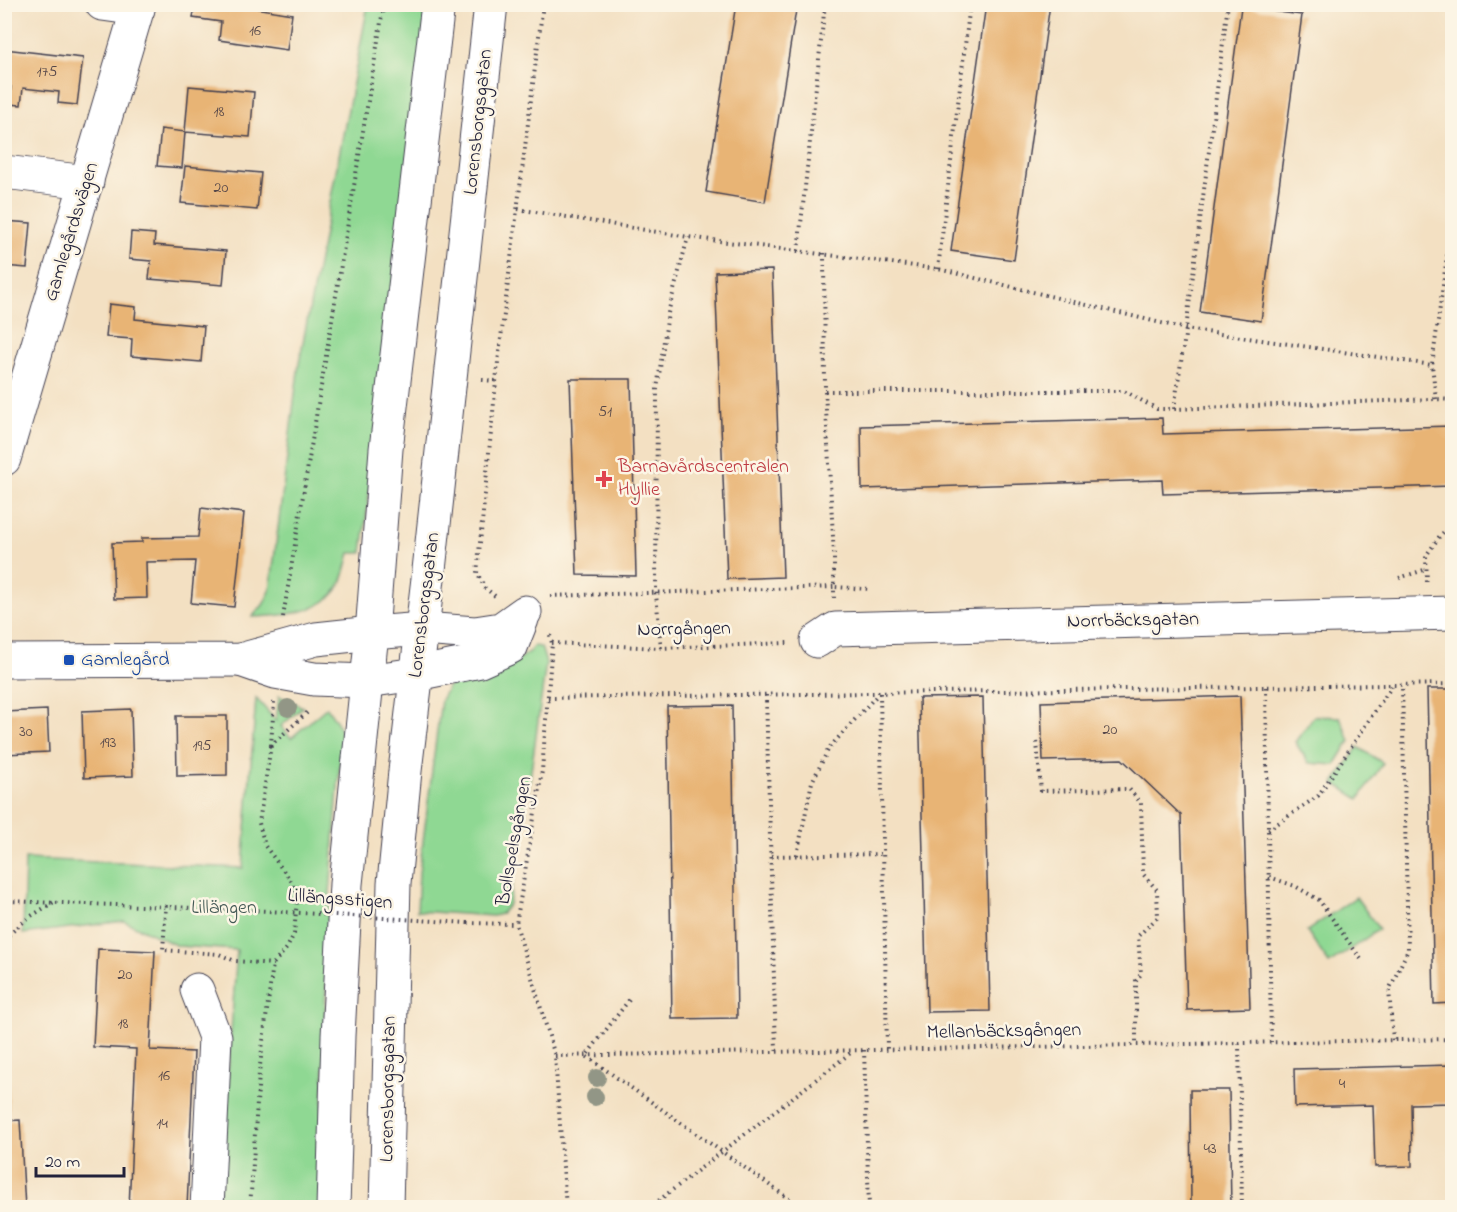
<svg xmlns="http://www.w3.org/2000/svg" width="1457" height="1212" font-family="'Indie Flower',sans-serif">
	<rect width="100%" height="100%" fill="#fcf5e5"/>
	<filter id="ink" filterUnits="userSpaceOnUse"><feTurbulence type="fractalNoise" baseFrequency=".0167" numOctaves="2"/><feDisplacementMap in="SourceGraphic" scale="12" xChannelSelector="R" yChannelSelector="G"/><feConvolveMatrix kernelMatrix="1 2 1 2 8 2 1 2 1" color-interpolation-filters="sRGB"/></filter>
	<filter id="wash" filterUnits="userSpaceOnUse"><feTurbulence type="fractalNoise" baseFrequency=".008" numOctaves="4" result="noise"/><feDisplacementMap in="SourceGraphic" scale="24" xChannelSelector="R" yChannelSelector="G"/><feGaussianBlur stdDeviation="1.35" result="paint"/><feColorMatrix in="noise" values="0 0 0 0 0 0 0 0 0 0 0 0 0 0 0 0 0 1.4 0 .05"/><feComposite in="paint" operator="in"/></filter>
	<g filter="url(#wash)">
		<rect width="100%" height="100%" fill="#f3e0c2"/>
		<g fill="#8fd893" stroke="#587d67" stroke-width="1.5">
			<path d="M368 5H427L362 553H350C347 563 345 575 340 585 324 614 281 616 252 617L263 605 270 591 299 363Z"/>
			<path d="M534 646 541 647 546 663 528 793 509 904 501 914 493 916 417 911 419 873 441 700 448 687 459 680 521 658 529 652Z"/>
			<path d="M279 696 303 707 281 726 291 738 327 707 337 722 342 736 327 932 321 1207H218L237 950 178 946 124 921 23 934 25 859 243 868 256 698 276 721Z"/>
			<path d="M1314 716 1340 717 1350 741 1335 765 1309 763 1295 742Z"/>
			<path d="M1358 747 1383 763 1359 799 1334 783Z"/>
			<path d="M1356 897 1379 929 1329 964 1307 931Z"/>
		</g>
		<g id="blocks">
			<g fill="#e8b474">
				<path d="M195 4H229L292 14 287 50 219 40 221 22 193 18Z"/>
				<path d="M736 4H797L765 202 706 192Z"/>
				<path d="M986 4H1050L1014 260 951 251Z"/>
				<path d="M1241 7 1302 15 1261 321 1200 312Z"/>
				<path d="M4 49 83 58 77 105 58 103 59 92 23 88 21 105 9 104 11 87 4 86Z"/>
				<path d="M189 86 254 92 250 137 185 132 182 168 157 166 161 129 185 132Z"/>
				<path d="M185 166 261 173 257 210 181 203Z"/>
				<path d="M4 221 31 223 27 268 4 266Z"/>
				<path d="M131 232 155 234 154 245 226 251 223 285 149 279 151 261 129 259Z"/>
				<path d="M772 270 783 577 727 579 715 272Z"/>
				<path d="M109 304 136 307 135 319 204 326 201 362 131 356 132 339 106 337Z"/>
				<path d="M570 379H631L636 576 577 575Z"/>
				<path d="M1162 418 1163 434 1452 426V486L1163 494 1162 480 862 489 861 426Z"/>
				<path d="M201 508 244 513 234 607 191 603 195 561 146 562 147 598 114 599 112 543 142 542V538L198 537Z"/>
				<path d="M1427 689H1452V1003L1434 1004Z"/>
				<path d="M1240 696 1250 1008 1187 1010 1181 815 1122 759 1043 761 1041 702Z"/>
				<path d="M983 697 990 1011 927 1012 919 698Z"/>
				<path d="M732 705 737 1018 672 1019 667 706Z"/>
				<path d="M131 709 133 776 84 778 82 711Z"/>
				<path d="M47 710 49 752 4 754V712Z"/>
				<path d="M176 716H227V775L177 776Z"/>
				<path d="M98 949 155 951 150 1050 194 1052 187 1208H129L136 1049 93 1047Z"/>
				<path d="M1452 1065V1103L1411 1104 1412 1166 1375 1167 1373 1105 1295 1107 1294 1069Z"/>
				<path d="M4 1082H8L9 1113H4Z"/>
				<path d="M1190 1090H1229L1231 1208H1191Z"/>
				<path d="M20 1120 25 1208H4V1121Z"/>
			</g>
		</g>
	</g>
	<g filter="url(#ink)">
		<use href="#blocks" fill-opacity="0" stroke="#413e4f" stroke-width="1.5"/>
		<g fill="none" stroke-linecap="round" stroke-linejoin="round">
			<g stroke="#413e4f" stroke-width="35">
				<g id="minor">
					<path d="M102 4 138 9"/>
					<path d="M4 172 87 182"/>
					<path d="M4 459 139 4"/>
					<path d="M817 641 835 629 1452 613"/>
					<path d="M240 660 275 672 314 679 367 681 416 674 480 661 511 647 522 619"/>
					<path d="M4 661 240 660 316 639 372 633 423 629 475 633 501 629 525 612"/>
					<path d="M197 990 215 1037 207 1208"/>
				</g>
			</g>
			<g stroke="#413e4f" stroke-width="35">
				<g id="major">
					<path d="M333 1208 338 1036 346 884 372 633 386 449 438 4"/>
					<path d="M386 1208 394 883 405 771 429 570 491 4"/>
				</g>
			</g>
			<g stroke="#413e4f" stroke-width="4" stroke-dasharray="1.5 4.5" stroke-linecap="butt">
				<path d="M518 209 688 237 938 269 1186 329 1432 365"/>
				<path d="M798 251 825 4"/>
				<path d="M824 253 825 391 834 555V587L870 589"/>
				<path d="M938 269 970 4"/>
				<path d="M482 380 496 381"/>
				<path d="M825 391H1124L1157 409H1174L1436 399 1452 400"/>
				<path d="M1436 399 1432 365 1452 219"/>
				<path d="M1174 409 1186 329 1228 4"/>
				<path d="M1399 578 1427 569"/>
				<path d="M1427 582 1426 556 1439 537 1452 523"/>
				<path d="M495 596 485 588 477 573 498 362 543 4"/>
				<path d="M550 596 834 587V598"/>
				<path d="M283 617 384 4"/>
				<path d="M550 635 552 643 542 771 516 924 555 1056 566 1208"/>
				<path d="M552 643 661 648 788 643"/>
				<path d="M661 648 656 594 657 389 668 313 688 237"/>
				<path d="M1266 687 1271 1042"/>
				<path d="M880 693 887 1049"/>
				<path d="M766 695 776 1051"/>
				<path d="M548 698 1452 684"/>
				<path d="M274 702 271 745 309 711"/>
				<path d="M1037 742 1041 791 1129 789 1141 803 1143 874 1157 890 1158 917 1138 936 1141 974 1136 981V1045"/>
				<path d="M1268 830 1318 796 1392 686"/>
				<path d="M797 855 812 782 829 748 879 693"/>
				<path d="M771 856 883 854"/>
				<path d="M1269 877 1295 886 1319 900 1363 962"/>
				<path d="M166 905 163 950 219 954 235 961 273 964"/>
				<path d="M468 923 516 924"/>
				<path d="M8 935 6 901 251 910"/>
				<path d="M4 939 28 918 54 902"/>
				<path d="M629 1000 586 1056 802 1208"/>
				<path d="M1393 1040 1389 990 1408 950 1402 685"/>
				<path d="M1239 1043 1242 1208"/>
				<path d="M864 1050 869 1208"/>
				<path d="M555 1056 1452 1039"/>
				<path d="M250 1208 259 1073 273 964 287 948 294 934 297 900 292 882 265 846 259 823 271 745"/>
				<path d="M649 1208 853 1051"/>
			</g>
			<use href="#minor" stroke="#fff" stroke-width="33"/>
			<use href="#major" stroke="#fff" stroke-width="33"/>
			<path stroke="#413e4f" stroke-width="4" stroke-dasharray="1.5 4.5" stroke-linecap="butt" d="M251 910 468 923"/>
		</g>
		<g fill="#929686">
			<circle cx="288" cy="708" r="9"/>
			<circle cx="597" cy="1078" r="9"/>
			<circle cx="595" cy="1097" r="9"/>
		</g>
	</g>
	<path fill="#e0444e" stroke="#fcf5e5" stroke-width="2" d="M601 470h6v6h6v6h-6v6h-6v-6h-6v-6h6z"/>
	<rect fill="#1a4fb4" stroke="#fcf5e5" stroke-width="2" x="63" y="654" width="12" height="12" rx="3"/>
	<g text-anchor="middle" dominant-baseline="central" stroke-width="5" stroke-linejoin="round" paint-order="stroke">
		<g font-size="16" fill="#544649">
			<text x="255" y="31">16</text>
			<text x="47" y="72">175</text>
			<text x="219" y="112">18</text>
			<text x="221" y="188">20</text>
			<text x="605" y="412">51</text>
			<text x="1110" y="730">20</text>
			<text x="26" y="732">30</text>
			<text x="108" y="743">193</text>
			<text x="202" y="746">195</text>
			<text x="125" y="975">20</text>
			<text x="123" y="1024">18</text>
			<text x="164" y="1076">16</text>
			<text x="1342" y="1084">4</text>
			<text x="162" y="1124">14</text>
			<text x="1210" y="1149">43</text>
		</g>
		<g font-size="20" fill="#22223b" stroke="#fcf5e5">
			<text transform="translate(479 122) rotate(-84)">Lorensborgsgatan</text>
			<text transform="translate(72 232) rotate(-73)">Gamlegårdsvägen</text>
			<text transform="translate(425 605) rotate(-83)">Lorensborgsgatan</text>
			<text transform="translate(1133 621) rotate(-1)">Norrbäcksgatan</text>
			<text transform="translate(684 630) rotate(-1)">Norrgången</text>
			<text transform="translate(515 841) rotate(-80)">Bollspelsgången</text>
			<text transform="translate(340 900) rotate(4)">Lillängsstigen</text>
			<text transform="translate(1004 1032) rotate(-1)">Mellanbäcksgången</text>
			<text transform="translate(389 1089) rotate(-89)">Lorensborgsgatan</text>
		</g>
		<g font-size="20" fill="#be3a42" stroke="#fcf5e5" text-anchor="start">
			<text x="618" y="467">Barnavårdscentralen<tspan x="618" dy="23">Hyllie</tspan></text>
		</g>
		<g font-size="20" fill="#164399" stroke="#fcf5e5" text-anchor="start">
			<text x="81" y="660">Gamlegård</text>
		</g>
		<g font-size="20" fill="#435955" stroke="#fcf5e5">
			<text x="224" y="908">Lillängen</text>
		</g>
	</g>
	<rect width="1457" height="1212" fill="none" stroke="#fcf5e5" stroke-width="24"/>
	<path d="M36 1167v9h88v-9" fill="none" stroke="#22223b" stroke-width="3"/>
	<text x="45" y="1167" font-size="18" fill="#22223b" stroke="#fcf5e5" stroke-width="4.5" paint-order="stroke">20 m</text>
</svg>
